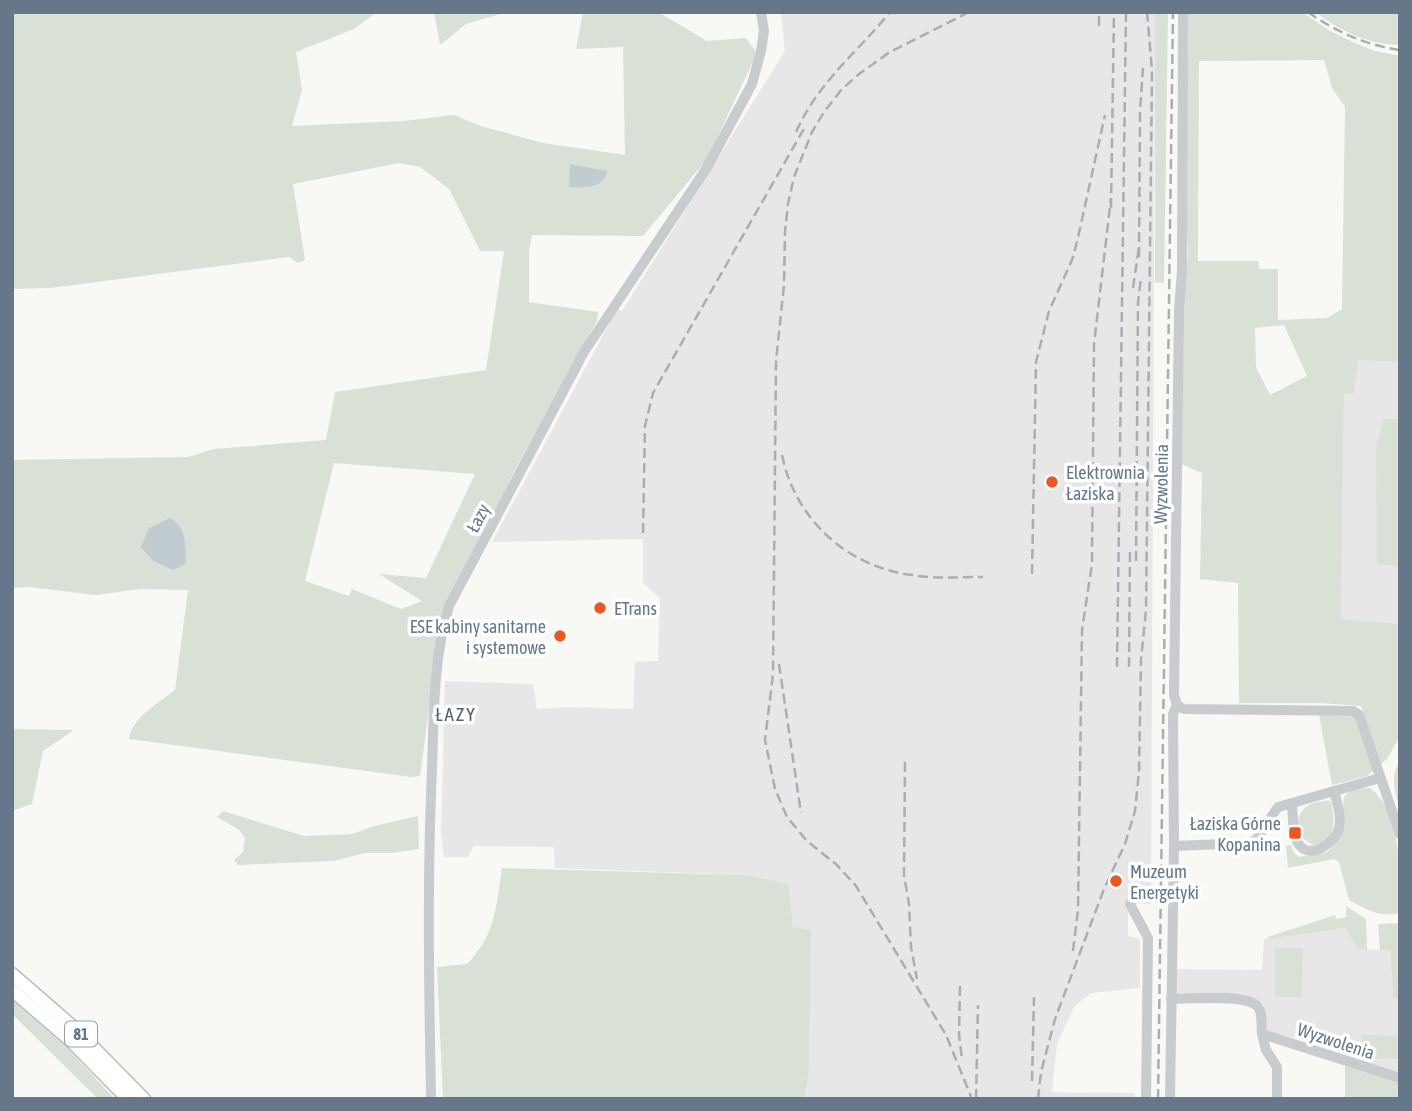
<svg xmlns="http://www.w3.org/2000/svg" width="1412" height="1111" font-family="'Asap Condensed',sans-serif">
	<rect width="100%" height="100%" fill="#f8f8f5"/>
	<g fill="#e6e7e6">
		<path d="M781 12H1155L1151 904 1128 903V936L1140 939V988L1091 993 1074 1007 1057 1044 1052 1092 1135 1093 1134 1099H805L809 1069 811 931 793 929 789 884 746 875 555 868 554 847 474 846 468 857H444L441 835 445 681 533 684 537 709 569 707 633 709 635 662 658 661 660 598 643 583V539L492 542 617 309 622 311 785 51Z"/>
		<path d="M1357 360 1400 362V624L1341 619 1344 393H1354Z"/>
		<path d="M1345 928 1358 949 1390 950 1393 997 1400 998V1074L1312 1045 1313 1041 1267 1033 1264 1005 1244 996 1174 997 1176 969 1262 970 1264 939Z"/>
	</g>
	<g fill="#d9e1d6" fill-rule="evenodd">
		<path d="M12 12H377L354 29 296 52 302 90 292 126 403 121 454 115 481 126 543 143 625 155 623 47 576 49 583 12H658L707 41 746 38 757 53 707 159 643 236 532 235 529 252V302L598 312 597 321 518 464 442 613 420 776 411 777 129 739C132 717 159 703 175 690L188 590 140 589 96 595 28 587 12 588V460L188 457 214 449 326 440 335 392 486 370 504 251H480L449 189 420 167 399 163 293 184 305 260 298 263 289 257 50 288 12 289ZM334 463 475 474 426 578 379 574 422 601 401 609 352 589 349 596 305 581Z"/>
		<path d="M434 12H507L466 24 440 45Z"/>
		<path d="M1155 12H1168L1164 283 1155 282Z"/>
		<path d="M1186 12H1302L1330 31 1355 43 1375 51 1400 56V362L1358 360 1354 394H1344L1341 619 1400 624V736L1387 759 1367 776 1332 785 1319 715 1365 717 1361 706 1319 703H1239L1238 583 1200 579 1202 473 1181 464 1182 311 1188 255 1184 175ZM1324 60 1332 88 1345 107 1342 309 1327 318 1278 320V269H1259L1258 261H1198L1199 61ZM1284 325 1307 376 1270 395 1256 367 1255 328Z"/>
		<path d="M1315 12H1400V45C1370 45 1338 30 1315 12Z"/>
		<path d="M1384 418 1400 420V567L1377 564 1376 449Z"/>
		<path d="M12 729 74 730 43 751 32 804 12 811Z"/>
		<path d="M1400 760V809C1394 790 1390 777 1400 760Z"/>
		<path d="M1370 788C1403 814 1400 876 1400 913 1379 918 1366 909 1349 900L1339 862 1334 859 1288 868 1286 846 1291 845 1294 853 1299 857 1327 852C1334 846 1341 839 1344 830 1349 807 1329 790 1370 788Z"/>
		<path d="M1328 800 1331 802C1335 821 1337 842 1313 845 1297 838 1292 819 1306 807 1312 802 1321 802 1328 800Z"/>
		<path d="M223 811 304 836 352 834 374 826 418 816 419 849 391 853H365L334 861 238 865 234 860 243 852 245 838 239 830 217 817Z"/>
		<path d="M502 868 746 875 789 884 793 928 811 930 809 1069 805 1099H443L437 967 467 964C496 934 496 907 502 868Z"/>
		<path d="M1346 906 1366 919 1367 950 1358 949 1345 928 1268 939V937L1335 915 1336 919 1346 917Z"/>
		<path d="M1400 923V998H1393L1390 950H1380L1378 924Z"/>
		<path d="M1275 948H1303L1302 997H1275Z"/>
		<path d="M12 1000 67 1048 115 1099H98L12 1014Z"/>
		<path d="M1362 1035 1400 1036V1059L1361 1058Z"/>
		<path d="M1345 1066 1400 1081V1099H1345Z"/>
	</g>
	<g fill="#c1ccd1">
		<path d="M570 164 607 171C604 189 583 188 569 187Z"/>
		<path d="M170 518C187 527 185 545 186 562L182 566 173 570 153 561 141 547 149 528Z"/>
	</g>
	<g fill="none" stroke-linecap="round" stroke-linejoin="round">
		<g stroke="#b9bdc1" stroke-width="15">
			<g id="major">
				<path d="M12 974 73 1027 144 1099"/>
				<path d="M12 990 70 1040 128 1099"/>
			</g>
		</g>
		<g stroke="#c8cccf" stroke-width="10">
			<path d="M1177 705 1174 695 1179 311 1182 269 1183 12"/>
			<path d="M1177 705 1184 709 1353 711 1359 715 1400 834"/>
			<path d="M1292 803C1293 814 1292 830 1297 841 1306 862 1334 845 1339 829 1342 817 1337 803 1334 791"/>
			<path d="M1174 846 1251 843 1255 841 1278 807 1380 778"/>
			<path d="M1130 904 1148 938 1146 1099"/>
			<path d="M1171 999C1188 999 1247 993 1258 1007 1263 1013 1261 1026 1262 1034"/>
			<path d="M431 1099C429 989 427 879 432 769 434 714 433 659 449 606L584 352 706 169 752 84 761 51 764 31 761 12"/>
			<path d="M1170 1099 1174 846 1173 714 1177 705"/>
			<path d="M1277 1099V1067L1266 1050 1262 1034 1400 1078"/>
		</g>
		<use href="#major" stroke="#fff" stroke-width="12"/>
		<g stroke="#a8aeb4" stroke-width="2.5" stroke-dasharray="10 5" stroke-linecap="butt">
			<path d="M969 12 890 52 859 74 842 89 824 112 812 132 794 177 788 204 785 231 784 285 776 361 773 674 765 740 775 789 787 817 807 841 837 865 856 886 946 1035 972 1099"/>
			<path d="M1308 12C1336 32 1366 45 1400 50"/>
			<path d="M1099 26V12"/>
			<path d="M796 132C819 81 856 54 890 12"/>
			<path d="M1111 208 1114 12"/>
			<path d="M1139 257 1140 111 1143 68"/>
			<path d="M1133 288 1139 247"/>
			<path d="M782 455C795 519 847 567 912 575 935 579 959 577 983 577"/>
			<path d="M643 533 645 426 653 393 805 127"/>
			<path d="M1136 561 1138 302 1141 278"/>
			<path d="M1032 574 1036 362 1049 311 1072 260 1077 242 1105 115"/>
			<path d="M779 664 801 813"/>
			<path d="M1117 667 1126 12"/>
			<path d="M1129 667 1130 550"/>
			<path d="M905 762 904 875 909 904 911 947 917 979"/>
			<path d="M1073 951 1078 910 1082 630 1092 564 1094 344 1111 198"/>
			<path d="M960 986 959 1035 962 1059"/>
			<path d="M1032 1081 1034 997"/>
			<path d="M976 1099 978 1005"/>
			<path d="M1038 1099 1041 1072 1055 1019 1104 889 1125 844 1135 811 1139 771 1141 660 1146 610 1152 70 1147 12"/>
			<path d="M1158 1099 1173 12"/>
		</g>
	</g>
	<g fill="#f0571e" stroke="#fff" stroke-width="2.5">
		<circle cx="1052" cy="482" r="7"/>
		<circle cx="600" cy="608" r="7"/>
		<circle cx="560" cy="636" r="7"/>
		<rect x="1288" y="826" width="14" height="14" rx="3.5"/>
		<circle cx="1116" cy="881" r="7"/>
	</g>
	<g text-anchor="middle" dominant-baseline="central" stroke-width="7" stroke-linejoin="round" paint-order="stroke">
		<rect fill="#fff" stroke="#93a0ac" stroke-width="2" x="65" y="1021.5" width="32" height="25" rx="5"/>
		<g font-size="16" font-weight="bold" fill="#657788">
			<text x="81" y="1034">81</text>
		</g>
		<g font-size="18" fill="#657788" stroke="#fff" text-anchor="start">
			<text x="1066" y="472">Elektrownia<tspan x="1066" dy="21">Łaziska</tspan></text>
			<text x="614" y="608">ETrans</text>
			<text x="546" y="626" text-anchor="end">ESE kabiny sanitarne<tspan x="546" dy="21">i systemowe</tspan></text>
			<text x="1281" y="823" text-anchor="end">Łaziska Górne<tspan x="1281" dy="21">Kopanina</tspan></text>
			<text x="1130" y="871">Muzeum<tspan x="1130" dy="21">Energetyki</tspan></text>
		</g>
		<g font-size="18" fill="#657788" stroke="#fff">
			<text transform="translate(1161 484) rotate(-89)">Wyzwolenia</text>
			<text transform="translate(478 518) rotate(-62)">Łazy</text>
			<text transform="translate(1336 1041) rotate(18)">Wyzwolenia</text>
		</g>
		<g font-size="19" letter-spacing="2" fill="#54616d" stroke="#fff">
			<text x="456" y="714">ŁAZY</text>
		</g>
	</g>
	<rect width="1412" height="1111" fill="none" stroke="#657788" stroke-width="28"/>
</svg>
